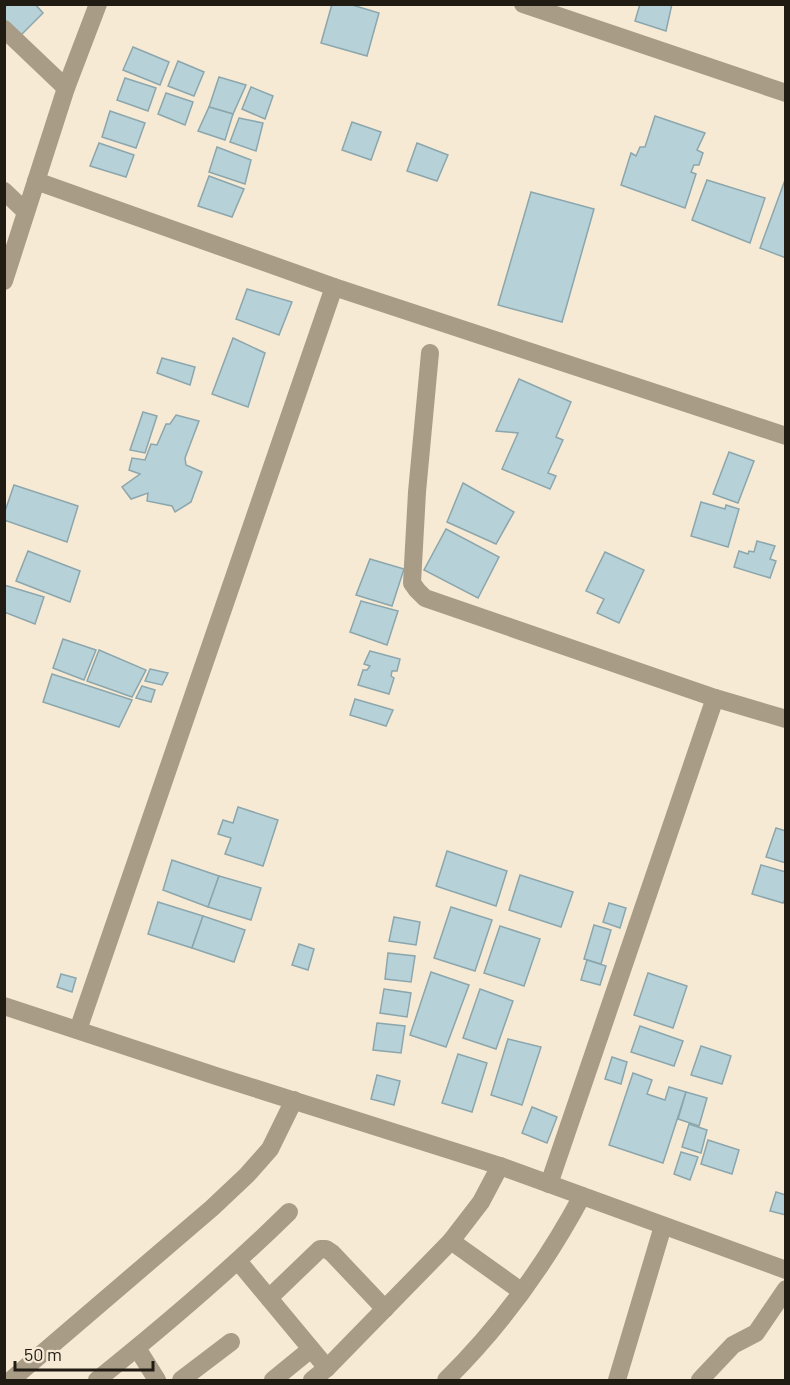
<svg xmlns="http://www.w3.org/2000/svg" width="790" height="1385" font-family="Barlow,sans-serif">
	<rect width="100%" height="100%" fill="#f7ead5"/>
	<g fill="#b6d2d8" stroke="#8ba6ac" stroke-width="1.5">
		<path d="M8 4H35L43 13 18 38 4 24V8Z"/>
		<path d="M332 4H349L379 13 367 56 321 43Z"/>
		<path d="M640 4H672L666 31 635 21Z"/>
		<path d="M133 47 169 62 160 85 123 70Z"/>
		<path d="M178 61 204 72 194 96 168 86Z"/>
		<path d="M219 77 246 85 233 114 209 107Z"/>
		<path d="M125 78 156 88 148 111 117 100Z"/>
		<path d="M251 87 273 96 265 119 242 109Z"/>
		<path d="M166 93 193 102 185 125 158 114Z"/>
		<path d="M209 107 233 114 225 140 198 131Z"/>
		<path d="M110 111 145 123 136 148 102 137Z"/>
		<path d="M655 116 705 133 697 150 703 153 699 165H694L691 172 696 174 685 208 621 185 631 153 636 156 640 147H645Z"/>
		<path d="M239 118 263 123 256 151 230 142Z"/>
		<path d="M352 122 381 132 371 160 342 150Z"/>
		<path d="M99 143 134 155 126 177 90 166Z"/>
		<path d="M417 143 448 155 437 181 407 171Z"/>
		<path d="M217 147 251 160 245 184 209 172Z"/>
		<path d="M209 176 244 189 232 217 198 206Z"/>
		<path d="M707 180 765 198 750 243 692 220Z"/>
		<path d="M785 180H786V258L760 248Z"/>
		<path d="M531 192 594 209 562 322 498 305Z"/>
		<path d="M247 289 292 302 279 335 236 319Z"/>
		<path d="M233 338 265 353 248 407 212 394Z"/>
		<path d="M162 358 195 367 190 385 157 373Z"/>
		<path d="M519 379 571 402 556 437 563 440 548 473 556 476 550 489 502 469 518 433 496 431Z"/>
		<path d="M143 412 157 416 145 453 130 450Z"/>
		<path d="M176 415 199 421 185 458 186 465 202 472 191 502 175 512 172 506 147 501 148 493 131 499 122 487 140 474 129 470 132 458 145 460 151 444 157 445 166 424H170Z"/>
		<path d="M729 452 754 461 738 503 713 494Z"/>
		<path d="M463 483 514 512 496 544 447 522Z"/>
		<path d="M14 485 78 506 67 542 4 520V514Z"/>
		<path d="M701 502 725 509 726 505 739 509 728 547 691 536Z"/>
		<path d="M446 529 499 557 478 598 424 570Z"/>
		<path d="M757 541 775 546 770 559 776 561 770 578 734 567 739 551 748 554 749 551 754 552Z"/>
		<path d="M28 551 80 571 70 602 16 581Z"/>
		<path d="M605 552 644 570 619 623 597 613 604 599 586 591Z"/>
		<path d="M370 559 404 569 392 606 356 595Z"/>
		<path d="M4 585 44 597 35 624 4 612Z"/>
		<path d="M361 601 398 611 387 645 350 632Z"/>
		<path d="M63 639 96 650 84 680 53 668Z"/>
		<path d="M99 650 146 670 132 697 87 681Z"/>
		<path d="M370 651 400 659 397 671H392L391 676 394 678 389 694 358 685 363 670H367L370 666 364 664Z"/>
		<path d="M150 669 168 673 162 685 145 681Z"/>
		<path d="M52 674 132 700 119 727 43 702Z"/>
		<path d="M142 686 155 690 151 702 136 698Z"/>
		<path d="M355 699 393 710 386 726 350 715Z"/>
		<path d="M238 807 278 820 263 866 225 854 231 838 218 834 223 820 233 823Z"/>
		<path d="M776 828 786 831V863L766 857Z"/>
		<path d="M447 851 507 871 496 906 436 886Z"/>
		<path d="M172 860 219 876 208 907 163 890Z"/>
		<path d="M761 865 786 872V897L783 903 752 894Z"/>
		<path d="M520 875 573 892 561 927 509 910Z"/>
		<path d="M219 876 261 888 251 920 208 907Z"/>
		<path d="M158 902 203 916 192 948 148 934Z"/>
		<path d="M609 903 626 908 620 928 603 922Z"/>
		<path d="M451 907 492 920 475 971 434 958Z"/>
		<path d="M203 916 245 930 234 962 192 948Z"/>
		<path d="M394 917 420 922 416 945 389 941Z"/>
		<path d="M594 925 611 930 601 964 584 959Z"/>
		<path d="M500 926 540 939 524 986 484 973Z"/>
		<path d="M299 944 314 949 308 970 292 965Z"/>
		<path d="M388 953 415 956 411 982 385 979Z"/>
		<path d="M587 960 606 966 600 985 581 980Z"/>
		<path d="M431 972 469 985 446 1047 410 1035Z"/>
		<path d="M648 973 687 986 673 1028 634 1015Z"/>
		<path d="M61 974 76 978 72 992 57 987Z"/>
		<path d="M384 989 411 993 407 1017 380 1013Z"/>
		<path d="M480 989 513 1001 496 1049 463 1038Z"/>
		<path d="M377 1023 405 1026 401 1053 373 1050Z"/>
		<path d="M640 1026 683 1041 674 1066 631 1052Z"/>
		<path d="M508 1039 541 1047 522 1105 491 1095Z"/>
		<path d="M701 1046 731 1056 722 1084 691 1075Z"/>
		<path d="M458 1054 487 1063 472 1112 442 1103Z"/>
		<path d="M612 1057 627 1062 621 1084 605 1079Z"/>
		<path d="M633 1073 652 1080 647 1094 665 1100 669 1087 686 1092 663 1163 609 1145Z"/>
		<path d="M377 1075 400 1081 394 1105 371 1099Z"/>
		<path d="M686 1092 707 1098 699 1126 678 1119Z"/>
		<path d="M532 1107 557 1117 547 1143 522 1133Z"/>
		<path d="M689 1124 707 1130 701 1153 682 1147Z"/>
		<path d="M708 1140 739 1150 732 1174 701 1164Z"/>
		<path d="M681 1152 698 1157 690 1180 674 1174Z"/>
		<path d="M776 1192 786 1195V1215L770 1211Z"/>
	</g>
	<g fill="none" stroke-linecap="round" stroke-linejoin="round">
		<g stroke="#a99c86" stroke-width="18">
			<path d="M523 4 786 93"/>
			<path d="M4 29 66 88"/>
			<path d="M36 181 334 287 786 436"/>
			<path d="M4 191 26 212"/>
			<path d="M4 281 66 88 98 4"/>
			<path d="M430 353 417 492 412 583 417 590 425 598 715 698 786 719"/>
			<path d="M4 1006 216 1076 500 1166 786 1270"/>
			<path d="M78 1030 334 287"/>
			<path d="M549 1184 715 698"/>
			<path d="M451 1241 521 1291"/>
			<path d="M238 1261 327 1368"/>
			<path d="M269 1298 320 1249H326L332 1253 385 1309"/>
			<path d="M137 1348 157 1380"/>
			<path d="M11 1380 212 1208 247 1175 270 1149 294 1100"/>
			<path d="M97 1380C163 1327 228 1272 289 1212"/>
			<path d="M181 1380 231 1342"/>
			<path d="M273 1380 311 1349"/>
			<path d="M312 1380 327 1368 451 1241 481 1202 500 1166"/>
			<path d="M446 1380C500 1327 546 1263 582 1196"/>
			<path d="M617 1380 663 1226"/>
			<path d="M700 1380 733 1345 756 1333 786 1289"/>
		</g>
	</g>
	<rect width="790" height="1385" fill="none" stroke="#201c14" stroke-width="12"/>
	<path d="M15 1361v9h138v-9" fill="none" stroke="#201c14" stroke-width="3"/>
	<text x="24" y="1361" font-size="18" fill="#201c14" stroke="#f7ead5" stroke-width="4.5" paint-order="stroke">50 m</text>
</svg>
